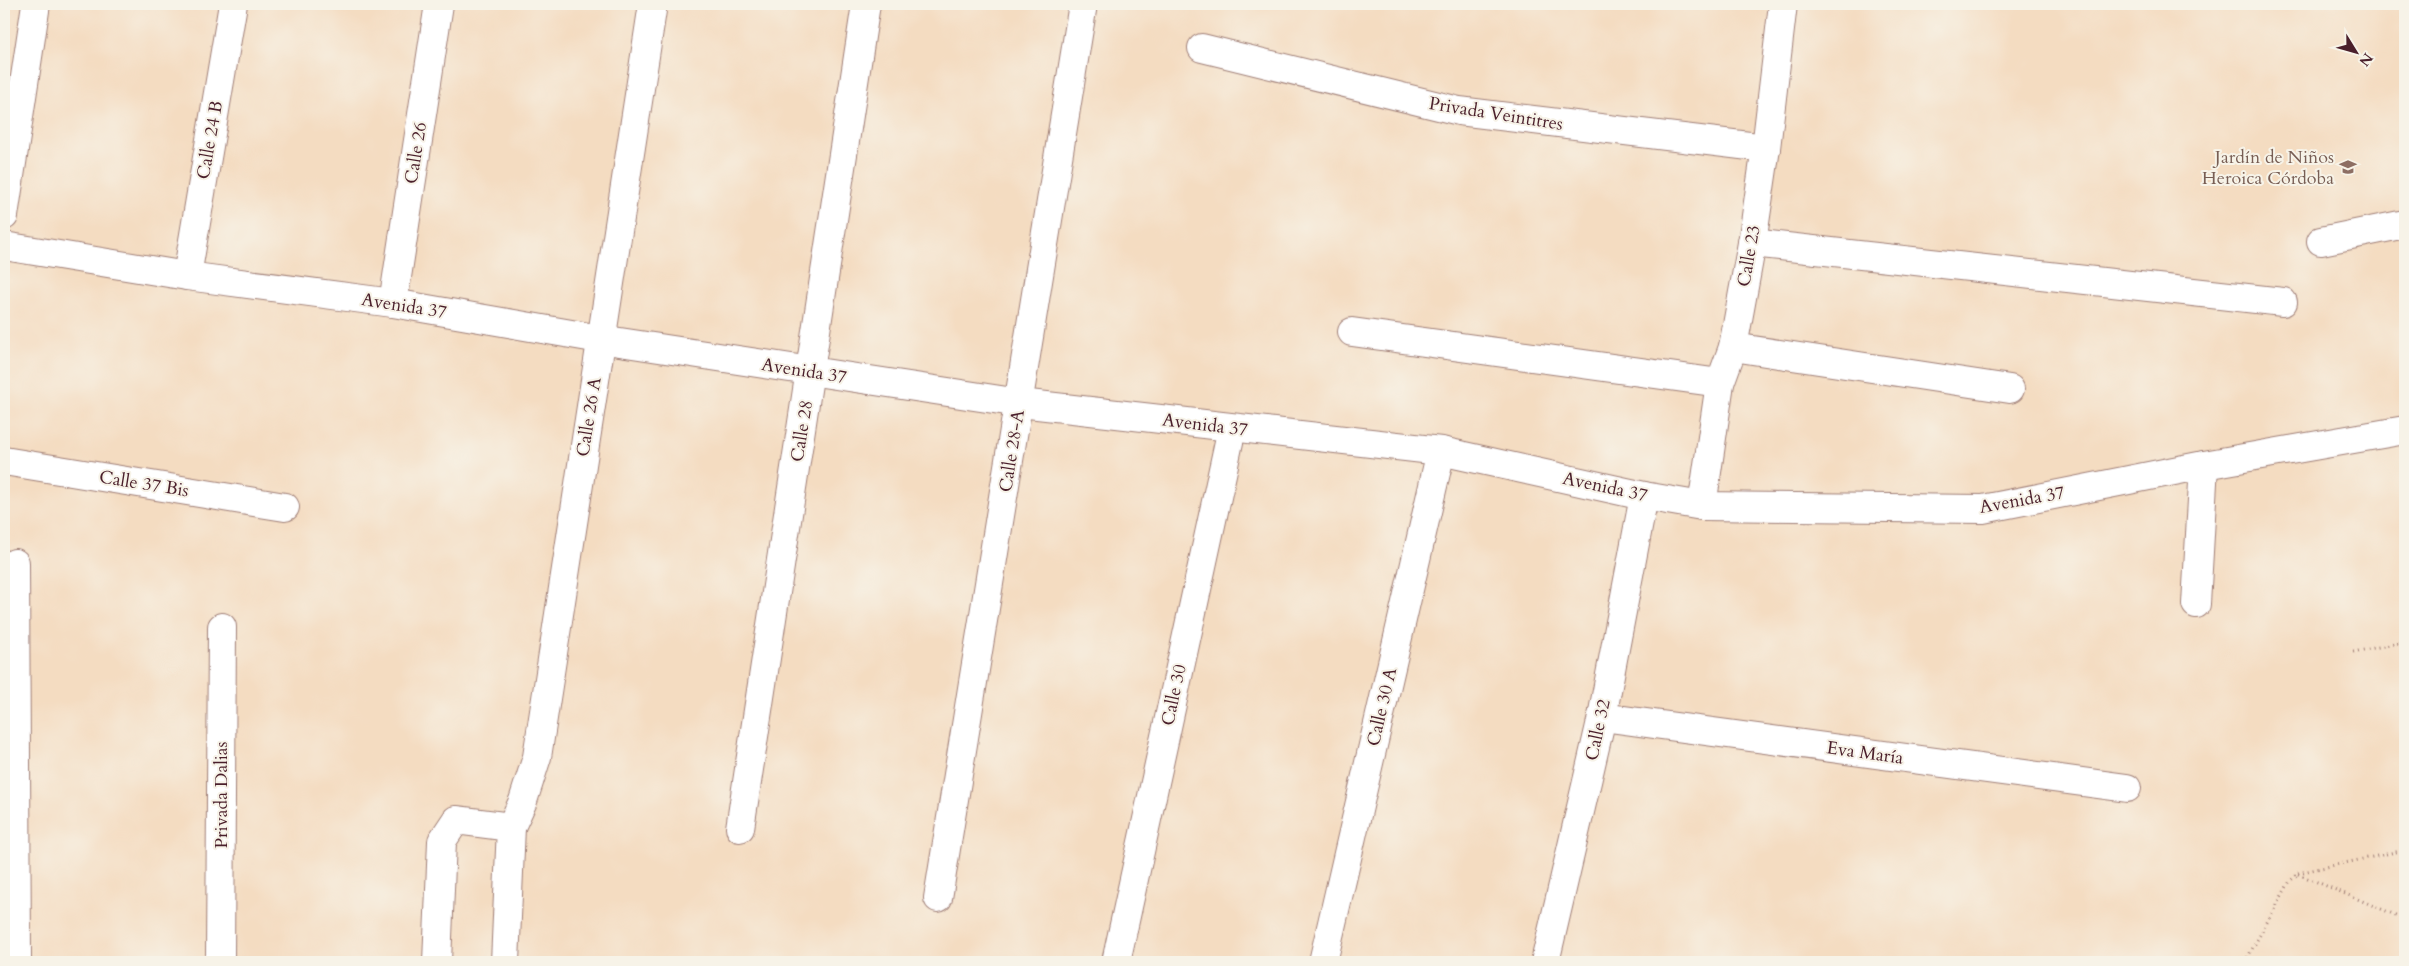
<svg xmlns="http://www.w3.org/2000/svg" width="2409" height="966" font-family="Cardo,serif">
	<rect width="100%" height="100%" fill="#f7f3e8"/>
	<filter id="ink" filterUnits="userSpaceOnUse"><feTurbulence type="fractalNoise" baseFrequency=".02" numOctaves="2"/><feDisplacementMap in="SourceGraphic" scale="10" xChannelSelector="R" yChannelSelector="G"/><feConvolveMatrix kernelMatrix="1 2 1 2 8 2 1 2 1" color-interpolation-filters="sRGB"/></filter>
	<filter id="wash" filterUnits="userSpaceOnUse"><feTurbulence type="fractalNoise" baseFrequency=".0096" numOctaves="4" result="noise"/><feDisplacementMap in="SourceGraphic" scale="20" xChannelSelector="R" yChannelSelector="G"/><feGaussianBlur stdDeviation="1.12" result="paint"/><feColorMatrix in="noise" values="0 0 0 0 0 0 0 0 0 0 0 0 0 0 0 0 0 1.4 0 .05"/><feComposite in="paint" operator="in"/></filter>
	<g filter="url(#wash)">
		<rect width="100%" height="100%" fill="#f4dcc1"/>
	</g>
	<g filter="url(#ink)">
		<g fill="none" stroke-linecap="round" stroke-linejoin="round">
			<g stroke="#9f7e76" stroke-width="30">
				<g id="minor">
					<path d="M1202 48 1459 111 1766 148"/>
					<path d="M4 216 36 4"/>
					<path d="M2321 241 2405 224"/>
					<path d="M1752 243 2283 302"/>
					<path d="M4 246 187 276 393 303 600 339 1020 403 1441 451 1644 496 1702 506 1983 509 2204 465 2405 430"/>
					<path d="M187 276 233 4"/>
					<path d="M393 303 439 4"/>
					<path d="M1352 332 1720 383"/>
					<path d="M1733 347 2010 389"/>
					<path d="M4 461 285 507"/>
					<path d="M1702 506 1720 383 1733 347 1752 243 1766 148 1783 4"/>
					<path d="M15 563 17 962"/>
					<path d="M2196 604 2204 465"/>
					<path d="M1602 717 2127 788"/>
					<path d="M511 827 523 801 537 757 653 4"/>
					<path d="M740 828 866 4"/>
					<path d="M938 898 1083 4"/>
					<path d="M220 962 222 627"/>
					<path d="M437 962 442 841 456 820 511 827 505 962"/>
					<path d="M1116 962 1232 428"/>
					<path d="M1323 962 1441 451"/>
					<path d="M1545 962 1602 717 1644 496"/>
				</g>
			</g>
			<g stroke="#9f7e76" stroke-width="3" stroke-dasharray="1 4" stroke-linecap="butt">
				<path d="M2353 652 2405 642"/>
				<path d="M2298 873 2405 850"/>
				<path d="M2298 874 2405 919"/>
				<path d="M2245 962 2290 881 2298 874"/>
			</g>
			<use href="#minor" stroke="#fff" stroke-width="28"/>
		</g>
	</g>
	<defs>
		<g id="school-bare" transform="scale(1.35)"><path d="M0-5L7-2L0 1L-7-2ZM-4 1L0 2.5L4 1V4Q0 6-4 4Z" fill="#8d6e63" stroke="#f7f3e8" stroke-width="2.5" paint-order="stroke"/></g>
	</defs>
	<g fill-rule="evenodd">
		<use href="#school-bare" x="2348" y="167"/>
	</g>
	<g text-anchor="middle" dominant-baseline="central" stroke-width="4" stroke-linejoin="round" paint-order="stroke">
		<g font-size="18" fill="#4a1f2b" stroke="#f7f3e8">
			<text transform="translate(1496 114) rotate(9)">Privada Veintitres</text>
			<text transform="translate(210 140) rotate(-80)">Calle 24 B</text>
			<text transform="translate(416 153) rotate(-81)">Calle 26</text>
			<text transform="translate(1749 256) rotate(-80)">Calle 23</text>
			<text transform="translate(404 306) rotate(9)">Avenida 37</text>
			<text transform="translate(804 371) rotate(9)">Avenida 37</text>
			<text transform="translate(589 417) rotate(-81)">Calle 26 A</text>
			<text transform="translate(1205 425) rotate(7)">Avenida 37</text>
			<text transform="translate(802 431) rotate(-81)">Calle 28</text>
			<text transform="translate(1012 451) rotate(-81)">Calle 28-A</text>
			<text transform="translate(144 484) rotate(9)">Calle 37 Bis</text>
			<text transform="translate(1605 487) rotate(12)">Avenida 37</text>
			<text transform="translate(2022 500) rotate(-10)">Avenida 37</text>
			<text transform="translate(1174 695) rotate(-78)">Calle 30</text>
			<text transform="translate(1382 707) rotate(-77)">Calle 30 A</text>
			<text transform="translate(1598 730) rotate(-78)">Calle 32</text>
			<text transform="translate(1865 753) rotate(8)">Eva María</text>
			<text transform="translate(221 795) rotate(-90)">Privada Dalias</text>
		</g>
		<g font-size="18" fill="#785e54" stroke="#f7f3e8" text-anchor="end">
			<text x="2334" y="157">Jardín de Niños<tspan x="2334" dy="21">Heroica Córdoba</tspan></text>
		</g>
	</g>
	<rect width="2409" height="966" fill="none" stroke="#f7f3e8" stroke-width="20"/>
	<g transform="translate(2356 52) rotate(127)" stroke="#f7f3e8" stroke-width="4" paint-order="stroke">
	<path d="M0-4L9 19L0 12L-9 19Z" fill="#4a1f2b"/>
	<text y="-8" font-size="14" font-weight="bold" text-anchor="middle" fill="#4a1f2b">N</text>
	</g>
</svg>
